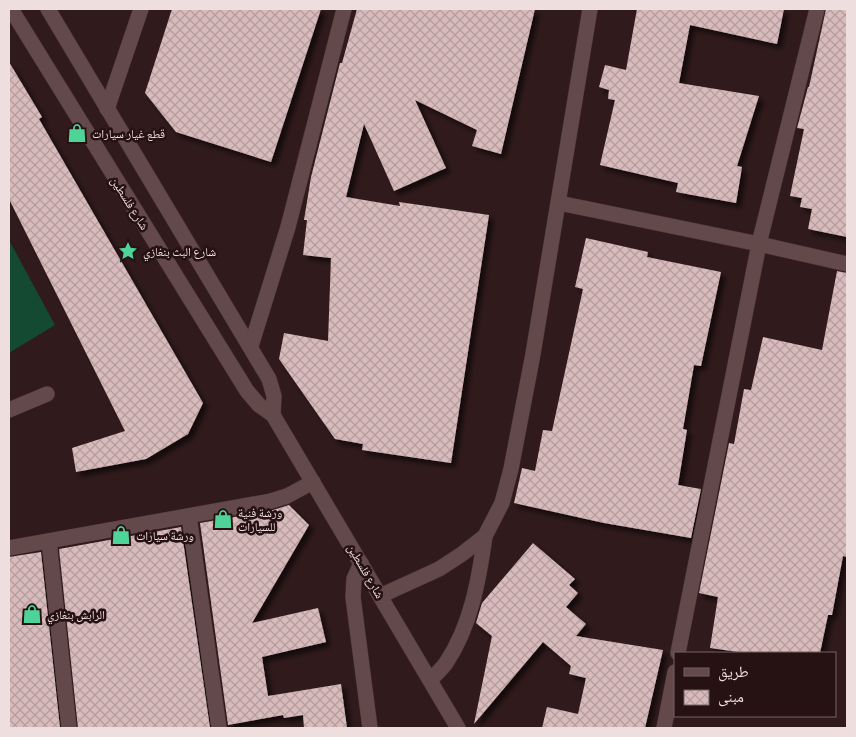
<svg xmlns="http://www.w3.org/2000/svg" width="856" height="737" font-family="Manrope,'Noto Naskh Arabic',sans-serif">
	<defs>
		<pattern id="building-cross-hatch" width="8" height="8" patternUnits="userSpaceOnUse" patternTransform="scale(1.25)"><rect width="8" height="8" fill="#d9bbbc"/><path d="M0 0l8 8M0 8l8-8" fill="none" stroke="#b49d9e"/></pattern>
		<filter id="shadow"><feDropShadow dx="4.5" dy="4.5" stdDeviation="2.5" flood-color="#0009"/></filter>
	</defs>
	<rect width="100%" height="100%" fill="#301a1c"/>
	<path fill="#144932" d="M9 240 55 325 9 353Z"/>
	<g fill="url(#building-cross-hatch)" filter="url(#shadow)">
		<path d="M172 9H321L271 162 176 132 145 93Z"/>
		<path d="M357 9H535L501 154 472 146 477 130 415 100 446 168 394 191 364 124 346 197 400 206 399 202 489 215 451 463 362 450 363 444 335 439 279 359 284 333 328 341 331 258 303 255 307 220H304L311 177 340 63H342Z"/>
		<path d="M637 9H784L777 44 690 25 679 83 759 96 737 166 742 167 736 203 676 192 678 183 600 165 615 100 608 99 609 90 599 87 605 65 626 70Z"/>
		<path d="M826 9H847V237L808 229 812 209 800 207 802 198 790 196 804 129 797 128 808 87H809Z"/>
		<path d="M9 62 42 117 39 119 203 403 188 434 146 459 76 472 72 448 125 431 9 199Z"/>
		<path d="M586 238 648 252 647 257 721 272 701 366 694 365 683 429 687 430 678 485 701 489 691 538 604 523 514 503 522 468 535 471 543 430 552 431 583 289 575 287Z"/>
		<path d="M837 271 847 273V557L843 556 832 615H828L820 653H746L710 648 718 597 699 593 729 443 734 444 744 389 751 390 763 337 822 350Z"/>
		<path d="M289 505 309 525 252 623 318 608 326 642 262 657 268 696 341 684 347 728H304L303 715 284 718 283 715 228 725 200 523 273 510Z"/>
		<path d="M181 527 210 728H78L59 549Z"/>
		<path d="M533 543 575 579 569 585 578 593 566 607 586 624 576 636 663 650 645 728H542L547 707 578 714 586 678 569 674 571 666 543 642 474 724 492 636 476 623 482 603Z"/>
		<path d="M41 552 60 728H9V557Z"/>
	</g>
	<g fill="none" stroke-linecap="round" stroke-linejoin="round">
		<g stroke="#463536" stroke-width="16">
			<g id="minor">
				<path d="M11 9 247 391 259 405 273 415 458 728"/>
				<path d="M48 9 269 379 274 396 273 415"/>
				<path d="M107 109 141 9"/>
				<path d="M559 203 759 244 847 264"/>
				<path d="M251 346 288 227 344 9"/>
				<path d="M9 410 47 394"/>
				<path d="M189 516 219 728"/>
				<path d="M49 541 69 728"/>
				<path d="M9 548 271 501 287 496 313 482"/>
				<path d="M361 563 354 579 353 597 370 728"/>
				<path d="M380 596 439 569 462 554 485 536 502 503 511 469 533 354 590 9"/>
				<path d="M678 653 759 244 817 9"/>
				<path d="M430 680C435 675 441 670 446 663 471 626 479 579 485 536"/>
				<path d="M664 728 675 672"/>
			</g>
		</g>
		<use href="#minor" stroke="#63494a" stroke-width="15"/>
	</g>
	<defs>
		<g id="shop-bare" transform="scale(1.5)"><path d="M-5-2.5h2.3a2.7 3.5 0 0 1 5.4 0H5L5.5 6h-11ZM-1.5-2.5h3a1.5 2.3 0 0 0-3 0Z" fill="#4ed399" stroke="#261113" stroke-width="2.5" paint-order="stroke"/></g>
		<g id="sight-bare" transform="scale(1.5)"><path d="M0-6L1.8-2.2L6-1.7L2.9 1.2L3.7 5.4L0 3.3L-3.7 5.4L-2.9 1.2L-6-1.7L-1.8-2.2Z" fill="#4ed399" stroke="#261113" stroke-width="2.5" paint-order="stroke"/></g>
	</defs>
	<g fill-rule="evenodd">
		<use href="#shop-bare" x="77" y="133"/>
		<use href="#sight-bare" x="128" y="251"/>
		<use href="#shop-bare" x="223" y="519"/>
		<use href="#shop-bare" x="121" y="535"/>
		<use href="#shop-bare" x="32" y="614"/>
	</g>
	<g text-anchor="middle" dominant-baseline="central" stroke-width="5" stroke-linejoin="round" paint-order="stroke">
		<g font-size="12" fill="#eedede" stroke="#261113" text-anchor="start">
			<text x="92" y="133">قطع غيار سيارات</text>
			<text x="143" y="251">شارع البث بنغازي</text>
			<text x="238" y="512">ورشة فنية<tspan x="238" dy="14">للسيارات</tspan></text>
			<text x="136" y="535">ورشة سيارات</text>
			<text x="47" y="614">الرابش بنغازي</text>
		</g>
		<g font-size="12" fill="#eedede" stroke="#261113">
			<text transform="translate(130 203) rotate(58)">شارع فلسطين</text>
			<text transform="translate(366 571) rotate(60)">شارع فلسطين</text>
		</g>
	</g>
	<rect width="856" height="737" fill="none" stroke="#eedede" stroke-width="20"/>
	<rect x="674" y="652" width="162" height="65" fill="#261113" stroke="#766364"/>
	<rect x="684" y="668" width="25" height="8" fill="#63494a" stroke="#766364"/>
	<text x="718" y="677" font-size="15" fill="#eedede">طريق</text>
	<rect x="684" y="690" width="25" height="15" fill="url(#building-cross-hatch)" stroke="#766364"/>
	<text x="718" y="702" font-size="15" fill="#eedede">مبنى</text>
</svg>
